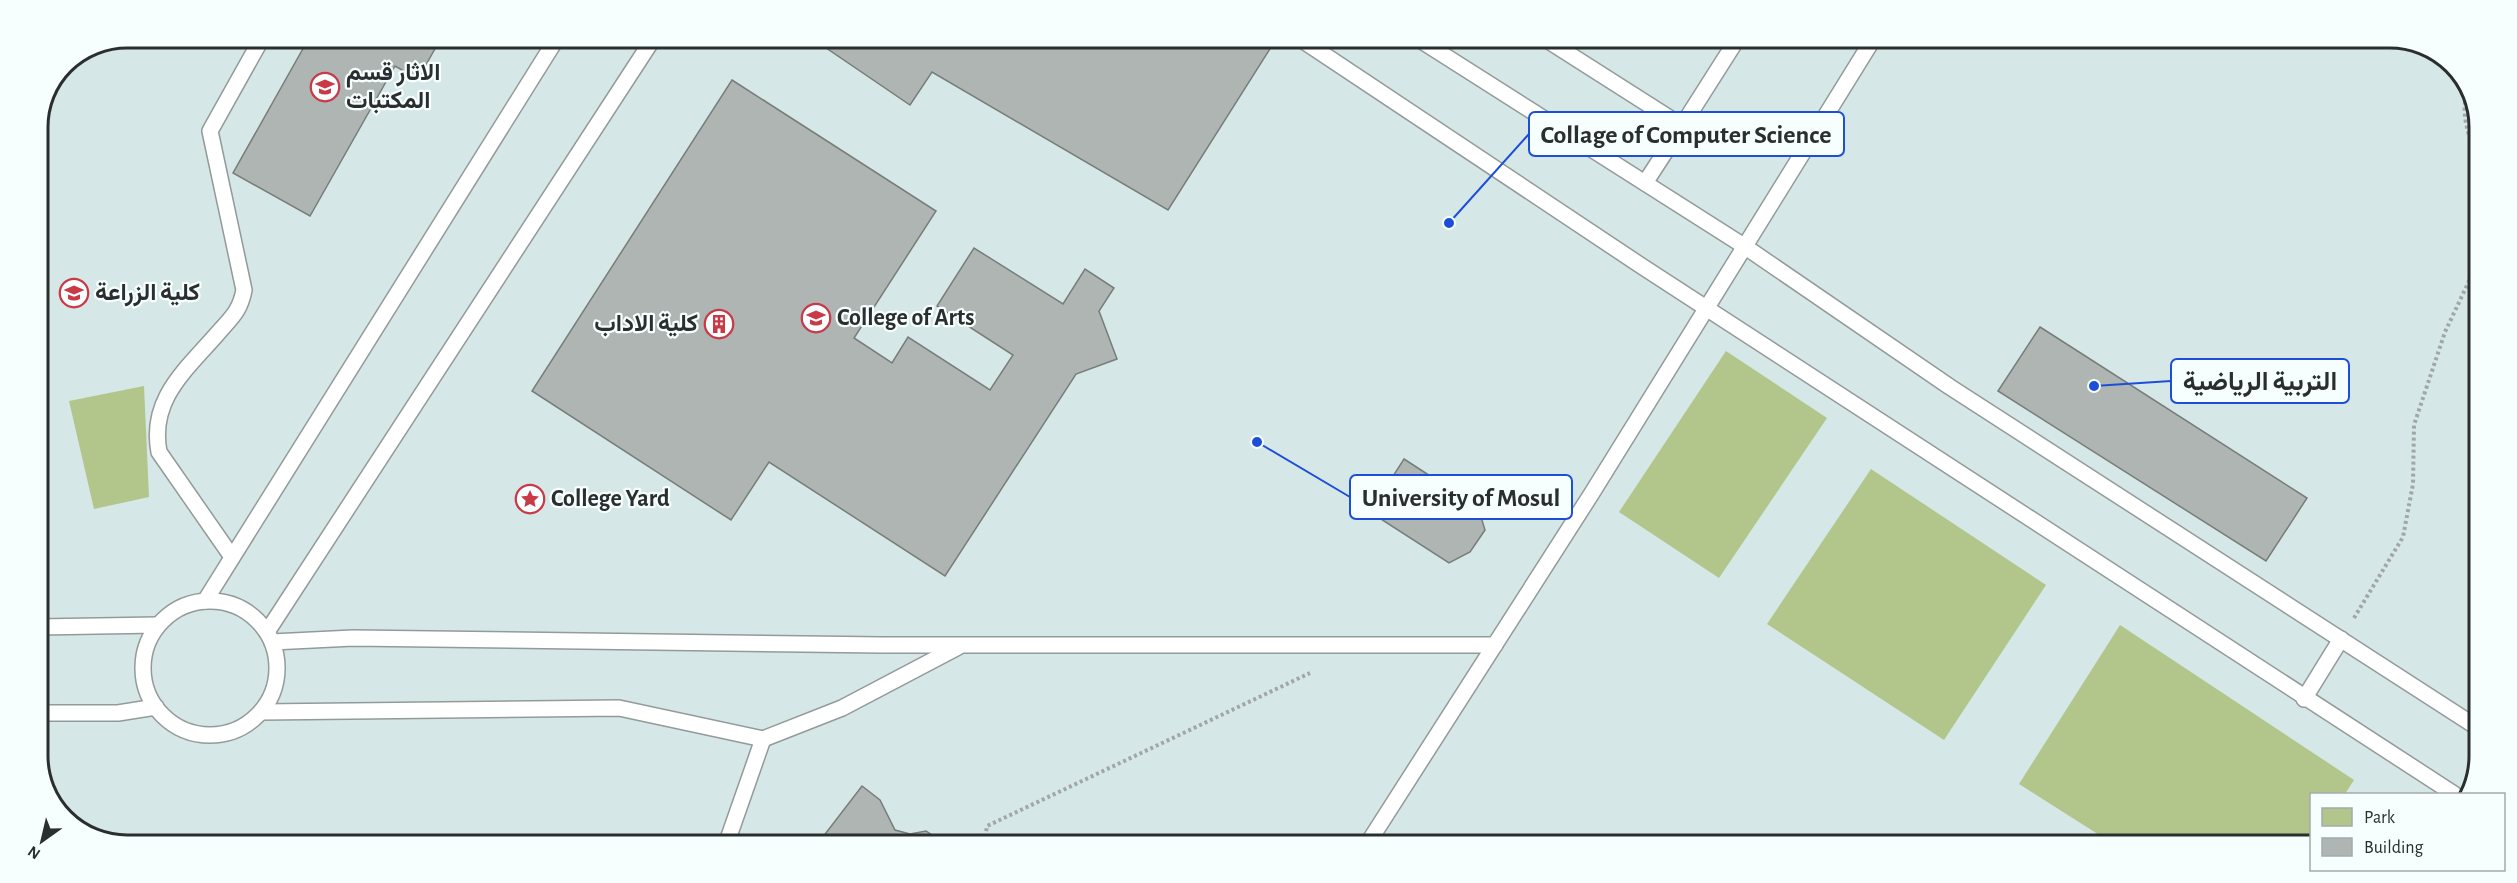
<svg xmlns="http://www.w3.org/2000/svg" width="2517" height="883" font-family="'Alegreya Sans',Vazirmatn,sans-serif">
	<rect width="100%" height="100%" fill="#e9f1f0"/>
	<path fill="#d6e7e7" d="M127 38 2419 42 2461 72 2479 121 2475 785 2468 794H2312L2311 845 98 841 56 811 38 762V121L64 63Z"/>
	<g fill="#b2c68c">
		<path d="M1726 351 1827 418 1719 578 1619 512Z"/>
		<path d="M144 386 149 497 94 509 69 401Z"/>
		<path d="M1871 469 2046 585 1944 740 1767 624Z"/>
		<path d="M2120 625 2354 780 2345 794H2312L2311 845H2115L2019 784Z"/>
	</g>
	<g fill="#afb5b2" stroke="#777d79" stroke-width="1.5">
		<path d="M309 38H441L418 79 395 66 310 216 233 173Z"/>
		<path d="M813 39 1267 40 1273 44 1168 210 932 72 910 105Z"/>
		<path d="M732 80 936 211 854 338 892 363 908 337 990 390 1013 355 937 306 974 248 1063 304 1085 269 1114 288 1099 311 1117 359 1076 374 945 576 769 462 731 520 532 391Z"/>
		<path d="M2040 327 2307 498 2266 561 1998 391Z"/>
		<path d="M1404 459 1478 507 1485 530 1470 552 1449 563 1370 512Z"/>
		<path d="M862 786 880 800 895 830 910 834 926 831 944 843 819 842Z"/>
	</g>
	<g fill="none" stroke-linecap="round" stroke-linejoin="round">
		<g stroke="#939a9a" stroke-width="18">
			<g id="service">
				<path d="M1302 40 1643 267 2454 794"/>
				<path d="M1420 40 1744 246 1950 387 2475 726"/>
				<path d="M1547 40 1682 126 1736 41"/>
				<path d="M1645 183 1682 126"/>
				<path d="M232 557 159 452C149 399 186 370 218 333 232 317 240 311 244 290L210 131 262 38"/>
				<path d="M205 601 557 38"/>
				<circle cx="210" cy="668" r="67"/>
				<path d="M38 627 158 625"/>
				<path d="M267 632 653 39"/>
				<path d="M272 642 353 638 883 645H1495"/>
				<path d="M2304 699 2341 639"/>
				<path d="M261 712 619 708 763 739 727 842"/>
				<path d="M38 713H118L156 707"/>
				<path d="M763 739 842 708 958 647"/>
				<path d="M1368 843 1592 493 1872 41"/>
			</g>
		</g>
		<g stroke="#a0a7a6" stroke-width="4" stroke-dasharray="3 3" stroke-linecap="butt">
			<path d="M2468 90C2459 114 2470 140 2479 162"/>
			<path d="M2354 618 2403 537 2413 484 2414 425 2445 332 2478 262"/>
			<path d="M984 843 987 826 1310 673"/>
		</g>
		<use href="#service" stroke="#fff" stroke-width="15"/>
	</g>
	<defs>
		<g id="university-ring" transform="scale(1.5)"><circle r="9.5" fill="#f7fefe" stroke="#c93946" stroke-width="1.5"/><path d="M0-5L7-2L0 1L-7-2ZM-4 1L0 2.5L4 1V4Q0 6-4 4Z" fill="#c93946"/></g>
		<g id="building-ring" transform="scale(1.5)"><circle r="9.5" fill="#f7fefe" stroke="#c93946" stroke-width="1.5"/><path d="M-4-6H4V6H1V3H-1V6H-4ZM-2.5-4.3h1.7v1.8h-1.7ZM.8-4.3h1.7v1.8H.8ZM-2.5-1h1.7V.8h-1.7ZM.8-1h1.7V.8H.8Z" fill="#c93946"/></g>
		<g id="sight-ring" transform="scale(1.5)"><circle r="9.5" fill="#f7fefe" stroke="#c93946" stroke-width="1.5"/><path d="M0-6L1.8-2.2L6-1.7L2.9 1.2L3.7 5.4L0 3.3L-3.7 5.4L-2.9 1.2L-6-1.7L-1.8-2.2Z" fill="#c93946"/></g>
	</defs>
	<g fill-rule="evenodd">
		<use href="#university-ring" x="325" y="87"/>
		<use href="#university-ring" x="74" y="293"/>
		<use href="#university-ring" x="816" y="318"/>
		<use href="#building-ring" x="719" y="324"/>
		<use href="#sight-ring" x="530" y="499"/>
	</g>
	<g text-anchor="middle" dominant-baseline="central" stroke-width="4.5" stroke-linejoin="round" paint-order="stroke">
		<g font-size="24" font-weight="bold" fill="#2b2e2e" stroke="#f7fefe" text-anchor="start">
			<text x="346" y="73">الاثار قسم<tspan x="346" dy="28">المكتبات</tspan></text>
			<text x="95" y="293">كلية الزراعة</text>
			<text x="837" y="318">College of Arts</text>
			<text x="698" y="324" text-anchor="end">كلية الاداب</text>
			<text x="551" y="499">College Yard</text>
		</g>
	</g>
	<path d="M0 0H2517V883H0ZM127 48H2390A79 79 0 0 1 2469 127V756A79 79 0 0 1 2390 835H127A79 79 0 0 1 48 756V127A79 79 0 0 1 127 48Z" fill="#f7fefe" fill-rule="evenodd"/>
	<path fill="none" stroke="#2b2e2e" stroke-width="3" d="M127 48H2390A79 79 0 0 1 2469 127V756A79 79 0 0 1 2390 835H127A79 79 0 0 1 48 756V127A79 79 0 0 1 127 48Z"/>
	<path fill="none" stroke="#1d4ed8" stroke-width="2" d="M1449 223L1529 134M2094 386L2171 381M1257 442L1350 497"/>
	<g fill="#1d4ed8" stroke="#f7fefe" stroke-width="2">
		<circle cx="1449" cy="223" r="6"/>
		<circle cx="2094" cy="386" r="6"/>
		<circle cx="1257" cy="442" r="6"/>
	</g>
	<g fill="#f7fefe" stroke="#1d4ed8" stroke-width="2">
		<rect x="1529" y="112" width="315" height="44" rx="6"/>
		<rect x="2171" y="359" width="178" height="44" rx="6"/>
		<rect x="1350" y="475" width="222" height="44" rx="6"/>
	</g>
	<g font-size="26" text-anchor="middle" font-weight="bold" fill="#2b2e2e">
		<text x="1686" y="143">Collage of Computer Science</text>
		<text x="2260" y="390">التربية الرياضية</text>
		<text x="1461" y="506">University of Mosul</text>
	</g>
	<rect x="2310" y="793" width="195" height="78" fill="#f7fefe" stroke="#a5abab" stroke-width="1.5"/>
	<rect x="2322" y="808" width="30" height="18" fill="#b2c68c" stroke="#a5abab" stroke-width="1.5"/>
	<text x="2364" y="823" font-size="18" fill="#2b2e2e">Park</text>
	<rect x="2322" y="838" width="30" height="18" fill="#afb5b2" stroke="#a5abab" stroke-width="1.5"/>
	<text x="2364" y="853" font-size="18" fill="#2b2e2e">Building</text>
	<g transform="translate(42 841) rotate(214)" stroke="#f7fefe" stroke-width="4.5" paint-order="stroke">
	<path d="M0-4.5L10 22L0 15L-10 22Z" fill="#2b2e2e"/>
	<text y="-9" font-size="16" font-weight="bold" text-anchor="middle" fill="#2b2e2e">N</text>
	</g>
</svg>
